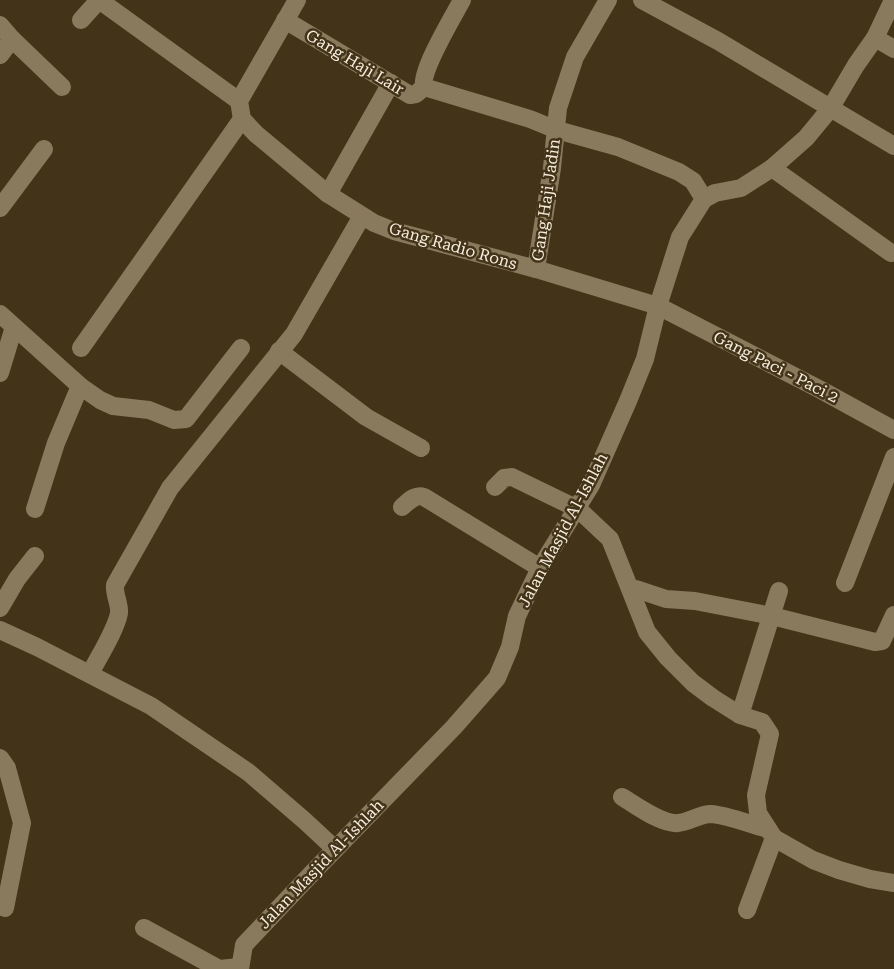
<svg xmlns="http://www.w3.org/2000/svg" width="894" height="969" font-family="'Roboto Serif',serif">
	<rect width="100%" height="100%" fill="#423319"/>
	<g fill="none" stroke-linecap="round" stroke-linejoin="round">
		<g stroke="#89795d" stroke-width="18">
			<path d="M99 0 239 101"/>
			<path d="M297 0 239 101 242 119 256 134 328 194 374 223 394 231 536 269 658 306 821 390 894 430"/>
			<path d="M462 0C453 17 420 71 424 87L530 119 557 130 618 147 679 172 693 181 704 199"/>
			<path d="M642 0 718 41 894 146"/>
			<path d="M81 20 99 0"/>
			<path d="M285 20 410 95 416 94 424 87"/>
			<path d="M0 25 12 39 0 55"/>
			<path d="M875 38 894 49"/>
			<path d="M12 39 62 87"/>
			<path d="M772 168 891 253"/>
			<path d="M328 194 391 83"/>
			<path d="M0 208 44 149"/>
			<path d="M536 269 552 168 558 108 575 57 608 0"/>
			<path d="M0 314 80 386 100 400 113 406 149 410 174 420 186 419 241 348"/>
			<path d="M81 348 242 119"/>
			<path d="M279 351 366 417 421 448"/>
			<path d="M0 373 14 327"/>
			<path d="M495 487 504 478 512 477 578 509 610 539 647 632 668 658 693 683 713 698 740 715 762 722 770 734 756 795 758 813 774 838 813 860 839 870 870 879 894 883"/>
			<path d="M402 507C409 501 415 494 424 497L540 568"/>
			<path d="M35 509 56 443 80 386"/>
			<path d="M845 583 894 457"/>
			<path d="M636 589 666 599 695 601 772 616 875 642 882 641 894 615"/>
			<path d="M0 608 17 579 35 556"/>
			<path d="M0 630 37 647 151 706 248 772 305 821 335 849"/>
			<path d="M90 674C98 658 116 630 119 613 120 604 114 595 115 585L170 488 294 334 362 216"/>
			<path d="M740 715 779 591"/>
			<path d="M0 758 7 768 22 823 5 908"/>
			<path d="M622 797C636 805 662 825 678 823 690 822 699 814 711 814 727 815 752 825 768 829"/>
			<path d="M747 910 774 838"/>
			<path d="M144 928 219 969 240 967"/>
			<path d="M240 969 244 945 316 869 454 727 497 678 510 647 517 616 540 568 591 485 628 401 645 359 658 306 680 237 704 199 715 193 741 188 772 168 806 138 830 109 856 65 875 38 893 0"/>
		</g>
	</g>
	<g text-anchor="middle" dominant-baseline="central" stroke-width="5" stroke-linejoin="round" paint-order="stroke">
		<g font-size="16" fill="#f6eddd" stroke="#423319">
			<text transform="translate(355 62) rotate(31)">Gang Haji Lair</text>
			<text transform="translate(546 200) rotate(-82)">Gang Haji Jadin</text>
			<text transform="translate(453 246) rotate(16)">Gang Radio Rons</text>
			<text transform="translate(776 367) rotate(27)">Gang Paci - Paci 2</text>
			<text transform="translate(563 530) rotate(-62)">Jalan Masjid Al-Ishlah</text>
			<text transform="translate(321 864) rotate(-46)">Jalan Masjid Al-Ishlah</text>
		</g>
	</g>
</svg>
